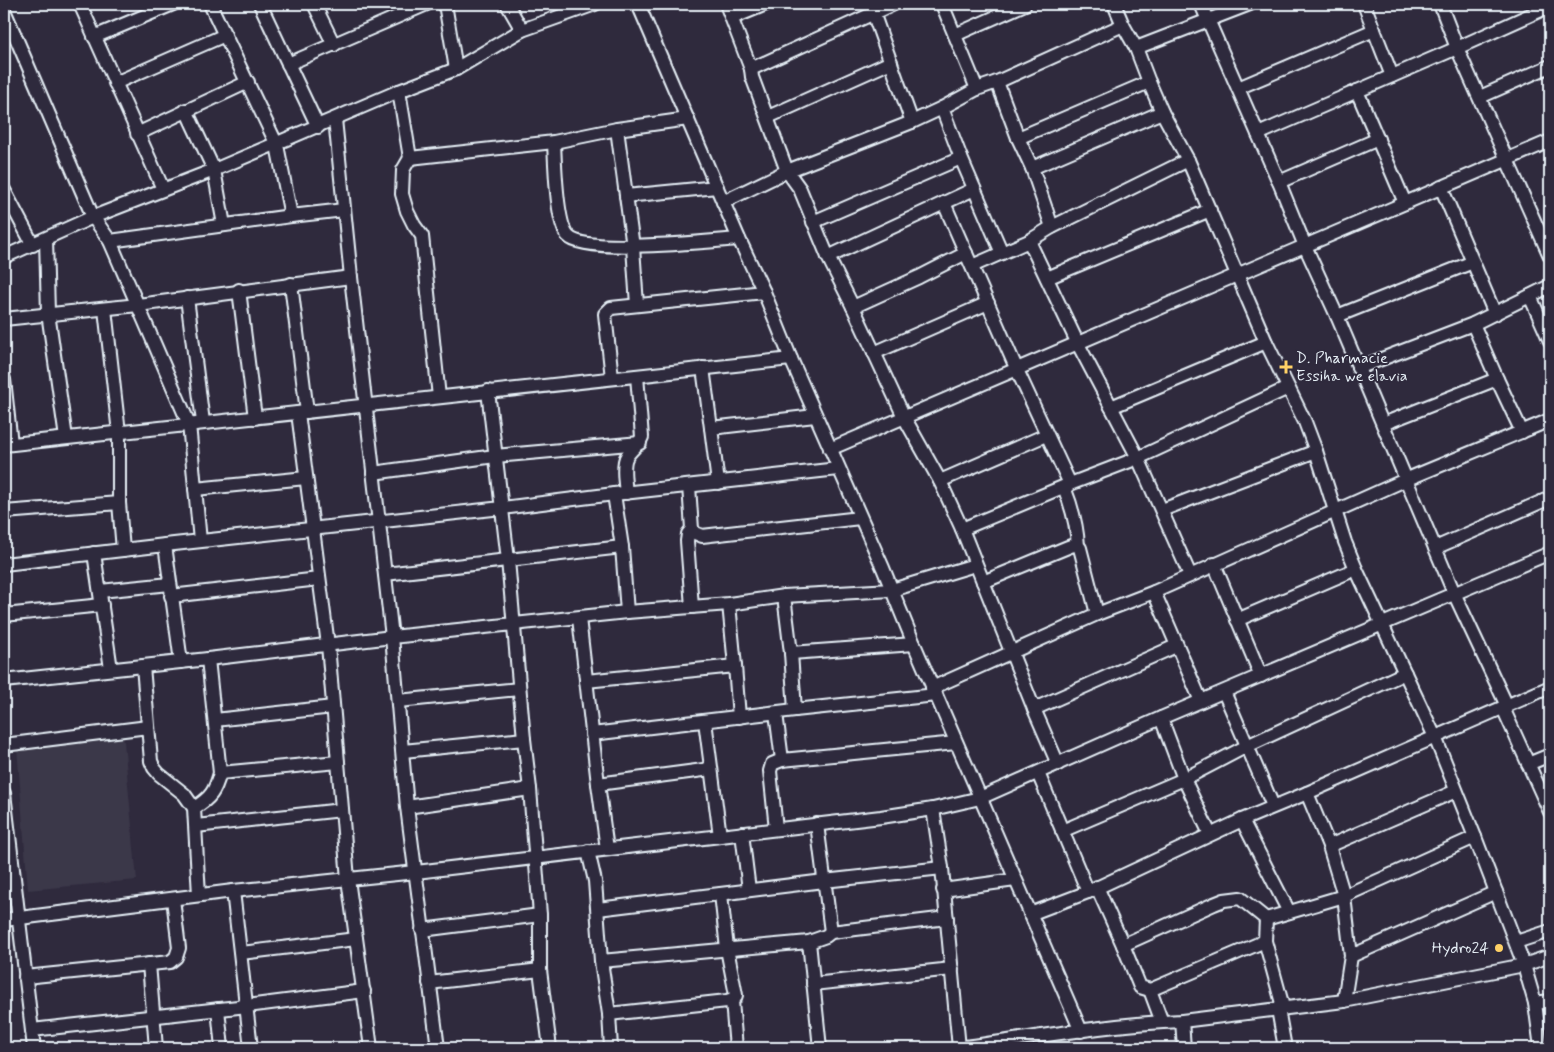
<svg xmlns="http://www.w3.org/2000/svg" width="1554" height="1052" font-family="Mynerve,sans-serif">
	<rect width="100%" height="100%" fill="#2f2a3d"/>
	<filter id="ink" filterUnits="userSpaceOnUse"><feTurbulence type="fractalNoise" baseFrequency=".02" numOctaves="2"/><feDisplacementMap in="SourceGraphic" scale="10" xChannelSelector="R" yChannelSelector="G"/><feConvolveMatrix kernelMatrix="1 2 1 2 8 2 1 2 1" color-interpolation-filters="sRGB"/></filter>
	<g filter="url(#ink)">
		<path fill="#3b3749" d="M123 731 137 880 28 890 17 747Z"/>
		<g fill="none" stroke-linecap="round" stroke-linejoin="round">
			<g stroke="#e8f1f8" stroke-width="16">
				<g id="minor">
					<path d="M80 4 163 189"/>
					<path d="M210 4 277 145 291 216"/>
					<path d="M260 4 318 127"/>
					<path d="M314 4 334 45"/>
					<path d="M445 4 456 69"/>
					<path d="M507 4 522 30"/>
					<path d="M638 4 739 239 764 292 791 359 883 568 914 644 1081 1031"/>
					<path d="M726 4 751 69 752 77 787 171 800 189 828 257 853 307 904 417 940 481 962 529 1034 709 1058 764"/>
					<path d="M870 4 912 122"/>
					<path d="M942 4 977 89"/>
					<path d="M1114 4 1123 25 1136 48 1149 82 1162 112 1188 160 1266 342 1305 422 1316 451 1345 542 1356 569 1435 737 1475 837 1524 965 1535 1003 1541 1048"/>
					<path d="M1201 4 1279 182 1305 246 1337 316 1454 593 1507 706"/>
					<path d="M1364 4 1374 30"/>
					<path d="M1440 4 1457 48 1550 256"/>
					<path d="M4 10 93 217 110 241 189 424 200 541"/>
					<path d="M732 18 766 4"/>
					<path d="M955 35 1025 4"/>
					<path d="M94 37 173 4"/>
					<path d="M1136 48 1250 4"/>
					<path d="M288 64 427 4"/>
					<path d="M751 69 894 4"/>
					<path d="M997 82 1018 138 1032 168 1052 227"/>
					<path d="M115 83 225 35"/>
					<path d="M1238 88 1374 30 1392 76"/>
					<path d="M399 91 410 158 403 170 402 194 407 211 414 225 422 236 439 397"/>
					<path d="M1357 91 1405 203"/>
					<path d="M1480 97 1550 66"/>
					<path d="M942 108 961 158 1002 253"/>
					<path d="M186 110 214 170 224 225"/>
					<path d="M768 117 891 62"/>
					<path d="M335 119 351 277 392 637 407 807 438 1048"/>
					<path d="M617 129 633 247 637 305"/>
					<path d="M137 134 248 82"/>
					<path d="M1258 134 1457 48 1550 6"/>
					<path d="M1018 138 1149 82"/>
					<path d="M554 142C555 162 556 223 568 236 584 255 711 241 739 239"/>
					<path d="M410 158 554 142 617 129 688 119"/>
					<path d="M1032 168 1162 112"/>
					<path d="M1279 182 1378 139"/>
					<path d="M1441 187 1495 314"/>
					<path d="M4 190 33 245"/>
					<path d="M626 196 717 187"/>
					<path d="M723 202 787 171 912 122 942 108 977 89 997 82 1123 25"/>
					<path d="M944 203 1017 370 1070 484"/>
					<path d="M813 222 961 158"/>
					<path d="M46 239 48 313 66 438"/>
					<path d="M110 241 291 216 344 210"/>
					<path d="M1029 241 1078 344 1138 458 1190 575"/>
					<path d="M4 257 93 217 214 170 399 91 456 69 522 30 595 4"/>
					<path d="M828 257 974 189"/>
					<path d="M972 266 1029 241 1052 227 1188 160"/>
					<path d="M1047 278 1210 210"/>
					<path d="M291 284 307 412"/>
					<path d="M239 290 255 418"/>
					<path d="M1530 296 1550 341"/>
					<path d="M187 298 203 422"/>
					<path d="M853 307 919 277 966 253"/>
					<path d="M105 309 119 433V503L123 550"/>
					<path d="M1337 316 1473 262"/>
					<path d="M4 319 138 305 351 277"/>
					<path d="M1473 324 1497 379 1522 432"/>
					<path d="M874 353 988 303"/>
					<path d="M703 368 711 428 815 416"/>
					<path d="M1358 368 1473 324 1550 286"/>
					<path d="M612 378 605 314 611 308 764 292"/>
					<path d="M4 379 11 444"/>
					<path d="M488 391 508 560 524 739 530 789 540 915V970L550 1048"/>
					<path d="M1111 407 1266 342"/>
					<path d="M298 413 328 645 348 879 371 1048"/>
					<path d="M1383 424 1497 379"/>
					<path d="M711 428 718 483"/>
					<path d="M4 445 791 359"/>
					<path d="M830 449 1550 141"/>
					<path d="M373 473 495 456 640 443"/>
					<path d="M940 481 1046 435"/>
					<path d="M689 486 692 529 695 533 702 536 860 518"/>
					<path d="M1064 487C1072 507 1077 524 1078 546"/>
					<path d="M195 489 306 478"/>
					<path d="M626 493C625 484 622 463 627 456 631 449 639 445 642 437L637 376"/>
					<path d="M614 494 622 547 627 612"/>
					<path d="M1162 510 1316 451"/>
					<path d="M4 512 119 503"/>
					<path d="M962 529 1070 484 1138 458 1288 388"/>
					<path d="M165 545 181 662"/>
					<path d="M1435 548 1550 498"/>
					<path d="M94 553 111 669"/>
					<path d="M4 564 165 545 502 508 614 494 838 469"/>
					<path d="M1214 564 1261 676"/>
					<path d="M385 574 622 547"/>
					<path d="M983 582 1068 547C1073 545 1076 544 1080 548L1097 614"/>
					<path d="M100 591 170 584"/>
					<path d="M1154 592 1201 701"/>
					<path d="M171 596 319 579"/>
					<path d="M784 596 791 653 795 710"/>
					<path d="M729 604 735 666 739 717"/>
					<path d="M692 607 687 541 688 534 692 529"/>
					<path d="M4 615 102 605"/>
					<path d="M579 618 598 784 607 849"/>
					<path d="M1237 620 1356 569"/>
					<path d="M791 653 914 644"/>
					<path d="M143 666 151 761 154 768 159 774 184 794 194 808 199 895"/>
					<path d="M4 681 208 659 392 637 627 612 729 604 784 596 892 590 975 565"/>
					<path d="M586 681 735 666"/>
					<path d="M932 688 1097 614 1154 592 1405 480 1550 420"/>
					<path d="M1224 692 1273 806"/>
					<path d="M398 701 519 689"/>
					<path d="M1503 708 1550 812"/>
					<path d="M1034 709 1176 646"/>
					<path d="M776 713 782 760"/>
					<path d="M1161 718 1184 779 1210 834"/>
					<path d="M215 720 333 707"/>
					<path d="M705 721 720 836"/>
					<path d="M592 734 795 710 936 695"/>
					<path d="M4 745 148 727"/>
					<path d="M403 751 524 739"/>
					<path d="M1528 764 1550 755"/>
					<path d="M220 773 338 762"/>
					<path d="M1038 773 1088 892"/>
					<path d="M598 784 711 769"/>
					<path d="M4 793 34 1048"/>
					<path d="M1307 793 1329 846 1456 791"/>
					<path d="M407 807 530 789"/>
					<path d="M194 808C211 798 215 791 220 773L208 659"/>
					<path d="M933 809 942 868 959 1048"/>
					<path d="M1242 820 1289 912"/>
					<path d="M817 824 831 932"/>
					<path d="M196 826 342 810"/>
					<path d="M776 829 770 771 772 764 782 760 956 743"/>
					<path d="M1062 831 1184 779 1247 746 1405 673"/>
					<path d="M742 833 749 890"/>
					<path d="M1329 846 1344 896 1351 956 1344 1001"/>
					<path d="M588 851 595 881 601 961 609 1014 611 1048"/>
					<path d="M1097 887 1123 945 1140 987 1150 990 1265 941 1283 1007"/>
					<path d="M943 890 1015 880"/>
					<path d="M233 891 251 1048"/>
					<path d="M598 909 824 881 942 868"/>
					<path d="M1030 914 1088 892 1242 820 1307 793 1550 687"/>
					<path d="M1266 919 1344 896 1475 837"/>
					<path d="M4 920 233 891 416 872 881 817 933 809 980 798 1161 718 1550 553"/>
					<path d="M422 930 540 915"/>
					<path d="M809 942 820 1048"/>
					<path d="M1516 942 1550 931"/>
					<path d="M1123 945 1214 904 1224 900 1240 898 1266 919 1265 941"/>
					<path d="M241 953 356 939"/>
					<path d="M1351 956 1496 892"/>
					<path d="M601 961 809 942 826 936 831 932 947 918"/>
					<path d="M149 964 156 1048"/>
					<path d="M25 977 170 962 176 957 179 948 173 899"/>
					<path d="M429 983 540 970"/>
					<path d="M813 984 952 969"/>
					<path d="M1150 990 1162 1022"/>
					<path d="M732 1001 736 1048"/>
					<path d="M1535 1003 1550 1001"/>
					<path d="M218 1009 222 1048"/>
					<path d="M1278 1009 1285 1048"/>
					<path d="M609 1014 727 1001 735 998 736 995 727 949 721 894"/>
					<path d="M1182 1021 1184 1048"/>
					<path d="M32 1030 247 1006 364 991"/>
					<path d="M958 1048C1032 1038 1107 1024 1182 1021L1344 1001 1524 965 1550 956"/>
				</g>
			</g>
			<use href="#minor" stroke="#2f2a3d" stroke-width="12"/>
		</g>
	</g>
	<g fill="#ffd166" stroke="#2f2a3d" stroke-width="2">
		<path d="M1283.5 359.5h5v5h5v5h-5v5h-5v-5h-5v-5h5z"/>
		<circle cx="1499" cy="948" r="5"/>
	</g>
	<g text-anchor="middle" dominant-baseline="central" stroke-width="4" stroke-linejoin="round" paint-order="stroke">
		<g font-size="16" fill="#e8f1f8" stroke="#2f2a3d" text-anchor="start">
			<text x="1296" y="358">D. Pharmacie<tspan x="1296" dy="18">Essiha we elavia</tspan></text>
			<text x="1489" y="948" text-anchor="end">Hydro24</text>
		</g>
	</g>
	<rect width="1554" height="1052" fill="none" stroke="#2f2a3d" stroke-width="20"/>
	<rect x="10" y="10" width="1534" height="1032" fill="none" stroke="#e8f1f8" stroke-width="2" filter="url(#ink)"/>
</svg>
